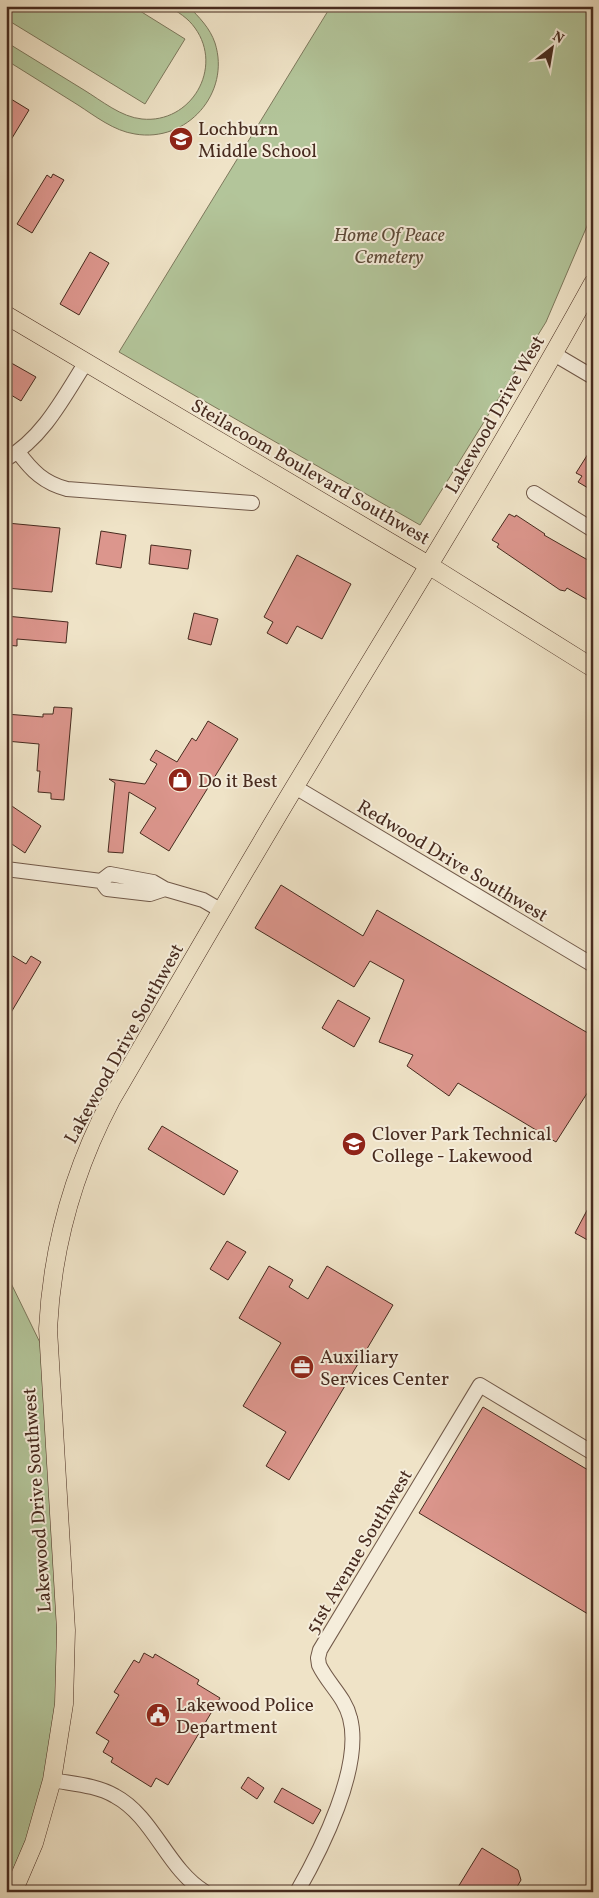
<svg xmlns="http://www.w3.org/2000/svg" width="599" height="1898" viewBox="0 0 599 1898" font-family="Vollkorn,serif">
  <rect width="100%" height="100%" fill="#efe3c7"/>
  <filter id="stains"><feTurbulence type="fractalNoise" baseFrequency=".004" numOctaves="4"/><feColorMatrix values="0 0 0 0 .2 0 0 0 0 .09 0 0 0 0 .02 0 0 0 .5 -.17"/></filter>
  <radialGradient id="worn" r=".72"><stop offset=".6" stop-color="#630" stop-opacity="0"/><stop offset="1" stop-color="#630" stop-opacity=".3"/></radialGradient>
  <!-- green -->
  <path fill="#b3c59a" stroke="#7d785c" d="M6 6H132L185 39 145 104 6 19Z
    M168 6H188C199 17 210 28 215 43 231 93 187 143 135 134 114 131 95 116 78 105 54 90 30 75 6 60V42C32 58 58 74 84 90 102 101 121 117 142 119 191 124 224 68 195 28 188 18 178 12 168 6Z
    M331 6H586L593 11V212L546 322 420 525 119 352Z
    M6 1273 48 1359 66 1630 52 1780 6 1892Z"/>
  <!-- building -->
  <path fill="#dc968d" stroke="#472b1f" d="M6 96 29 110 6 148Z
    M53 174 64 180 32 233 17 224 47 175 51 178Z
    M90 252 109 263 79 315 60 304Z
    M6 360 36 377 21 401 6 392Z
    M593 446V491L578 482 582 476 576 473Z
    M509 514 515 517 516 515 545 534 544 535 593 563V603L567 588 565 591 560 590 497 547 499 544 492 540Z
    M7 523 60 528 52 592 6 588Z
    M101 531 126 535 121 568 96 564Z
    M151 545 191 550 188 569 149 564Z
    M297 555 351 584 322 639 297 626 287 644 267 633 273 622 264 617Z
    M194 613 218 619 211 645 188 639Z
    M6 616 68 622 66 643 17 639V646L6 645Z
    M54 707 72 708 64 800 51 799V793L38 792 40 771H37L39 744 6 741V714L43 717V714H53Z
    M208 721 238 739 169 851 140 833 156 808 129 792 123 853 108 852 115 783 109 779 145 784 157 764 150 760 156 750 177 762 192 738 196 741Z
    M6 802 41 826 25 853 6 840Z
    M281 885 363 936 377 910 593 1036V1084L556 1142 458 1083 449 1096 407 1066 413 1055 379 1042 404 980 370 961 354 987 255 928Z
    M6 952 26 964 31 956 41 962 6 1021Z
    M338 1000 370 1018 354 1047 322 1028Z
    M162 1126 238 1171 224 1195 148 1149Z
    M593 1199V1243L575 1233Z
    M227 1241 246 1252 228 1280 210 1269Z
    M269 1266 293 1280 289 1287 308 1299 327 1266 393 1305 289 1480 266 1466 286 1432 243 1406 281 1343 239 1318Z
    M483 1407 593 1473V1617L419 1513Z
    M144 1653 153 1658 155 1654 199 1680 197 1684 220 1698 168 1785 156 1778 151 1787 111 1762 113 1758 103 1752 109 1741 96 1733 119 1695 114 1692 134 1660 139 1663Z
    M248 1777 264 1788 257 1799 241 1788Z
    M282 1788 321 1810 313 1824 274 1802Z
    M482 1848 518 1870 521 1880 514 1892H455Z"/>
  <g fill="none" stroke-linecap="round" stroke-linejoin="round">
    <!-- minor casing -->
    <g stroke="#715949" stroke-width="16">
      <path id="minor" d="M554 354 593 377
        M18 452C32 471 44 483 67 489L252 503
        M6 459C43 438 64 397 86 362
        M534 493 593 530
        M295 787 593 965
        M6 869 101 881 107 889 150 894 165 889
        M101 881 110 874 153 882 165 889 203 900 222 911
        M52 1780C73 1784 96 1785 115 1796 154 1817 167 1869 205 1892
        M297 1892C321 1850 363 1767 350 1718 345 1697 328 1684 319 1665L318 1658 320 1650 480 1385 593 1453"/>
    </g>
    <!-- major casing -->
    <g stroke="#472b1f" stroke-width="19">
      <path id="major" d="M6 315 430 566 593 668
        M13 1892 34 1843 52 1780 64 1704 66 1630 48 1329C52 1247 73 1172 111 1100 172 996 232 891 294 788 395 620 499 454 593 283"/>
    </g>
    <!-- minor -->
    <use href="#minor" stroke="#f5eddb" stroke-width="14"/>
    <!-- major -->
    <use href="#major" stroke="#efe3c7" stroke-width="18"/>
  </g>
  <!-- icons -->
  <defs>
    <g id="school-disc" transform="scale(1.25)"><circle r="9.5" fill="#8f2418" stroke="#f5eddb"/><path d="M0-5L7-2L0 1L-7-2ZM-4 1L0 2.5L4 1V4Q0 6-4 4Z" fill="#fff"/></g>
    <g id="shop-disc" transform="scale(1.25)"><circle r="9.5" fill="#8f2418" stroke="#f5eddb"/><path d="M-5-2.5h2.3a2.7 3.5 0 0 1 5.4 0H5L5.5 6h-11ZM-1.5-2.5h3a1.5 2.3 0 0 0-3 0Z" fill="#fff"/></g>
    <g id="university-disc" transform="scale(1.25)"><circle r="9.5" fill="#8f2418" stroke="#f5eddb"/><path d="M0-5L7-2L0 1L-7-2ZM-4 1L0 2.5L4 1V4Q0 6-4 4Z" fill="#fff"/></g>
    <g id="office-disc" transform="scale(1.25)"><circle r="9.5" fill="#8f2418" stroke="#f5eddb"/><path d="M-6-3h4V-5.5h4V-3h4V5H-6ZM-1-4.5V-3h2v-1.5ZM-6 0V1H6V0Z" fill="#fff"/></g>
    <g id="civic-disc" transform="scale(1.25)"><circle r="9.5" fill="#8f2418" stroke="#f5eddb"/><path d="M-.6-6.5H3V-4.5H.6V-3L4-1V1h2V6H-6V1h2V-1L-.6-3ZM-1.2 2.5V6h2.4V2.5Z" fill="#fff"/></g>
  </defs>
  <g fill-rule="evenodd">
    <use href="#school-disc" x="181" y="139"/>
    <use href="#shop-disc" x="180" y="780"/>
    <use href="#university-disc" x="354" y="1144"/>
    <use href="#office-disc" x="302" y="1367"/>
    <use href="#civic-disc" x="158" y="1715"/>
  </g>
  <g text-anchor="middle" stroke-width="4" stroke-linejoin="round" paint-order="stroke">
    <!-- poi labels -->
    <g font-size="19" fill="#472b1f" stroke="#f5eddb" text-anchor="start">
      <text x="198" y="135">Lochburn<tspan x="198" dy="22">Middle School</tspan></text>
      <text x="198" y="787">Do it Best</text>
      <text x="372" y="1140">Clover Park Technical<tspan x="372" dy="22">College - Lakewood</tspan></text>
      <text x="320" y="1363">Auxiliary<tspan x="320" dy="22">Services Center</tspan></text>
      <text x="176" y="1711">Lakewood Police<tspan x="176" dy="22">Department</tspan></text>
    </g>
    <!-- park labels -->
    <g font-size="19" font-style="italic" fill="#5d4a38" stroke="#f5eddb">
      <text x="389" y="241">Home Of Peace<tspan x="389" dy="22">Cemetery</tspan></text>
    </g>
    <!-- street labels -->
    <g font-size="19" fill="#472b1f" stroke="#f5eddb">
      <text transform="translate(494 414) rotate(-60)" y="7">Lakewood Drive West</text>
      <text transform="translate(311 471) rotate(30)" y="7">Steilacoom Boulevard Southwest</text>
      <text transform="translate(453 860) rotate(31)" y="7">Redwood Drive Southwest</text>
      <text transform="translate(123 1043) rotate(-61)" y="7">Lakewood Drive Southwest</text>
      <text transform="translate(36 1500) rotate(-94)" y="7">Lakewood Drive Southwest</text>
      <text transform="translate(358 1551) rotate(-59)" y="7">51st Avenue Southwest</text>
    </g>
  </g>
  <!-- margin -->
  <rect width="599" height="1898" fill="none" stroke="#efe3c7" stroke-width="25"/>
  <rect x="8" y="8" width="584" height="1883" fill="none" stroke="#472b1f" stroke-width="2.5"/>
  <rect x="12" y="12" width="574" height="1873" fill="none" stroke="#472b1f"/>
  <!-- north arrow -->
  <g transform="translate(552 48) rotate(31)" stroke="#f5eddb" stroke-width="4" paint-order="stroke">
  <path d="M0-4L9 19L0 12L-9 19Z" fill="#472b1f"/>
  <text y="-8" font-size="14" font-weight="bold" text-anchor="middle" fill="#472b1f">N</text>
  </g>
  <rect width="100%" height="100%" filter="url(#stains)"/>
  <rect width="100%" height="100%" fill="url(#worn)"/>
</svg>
